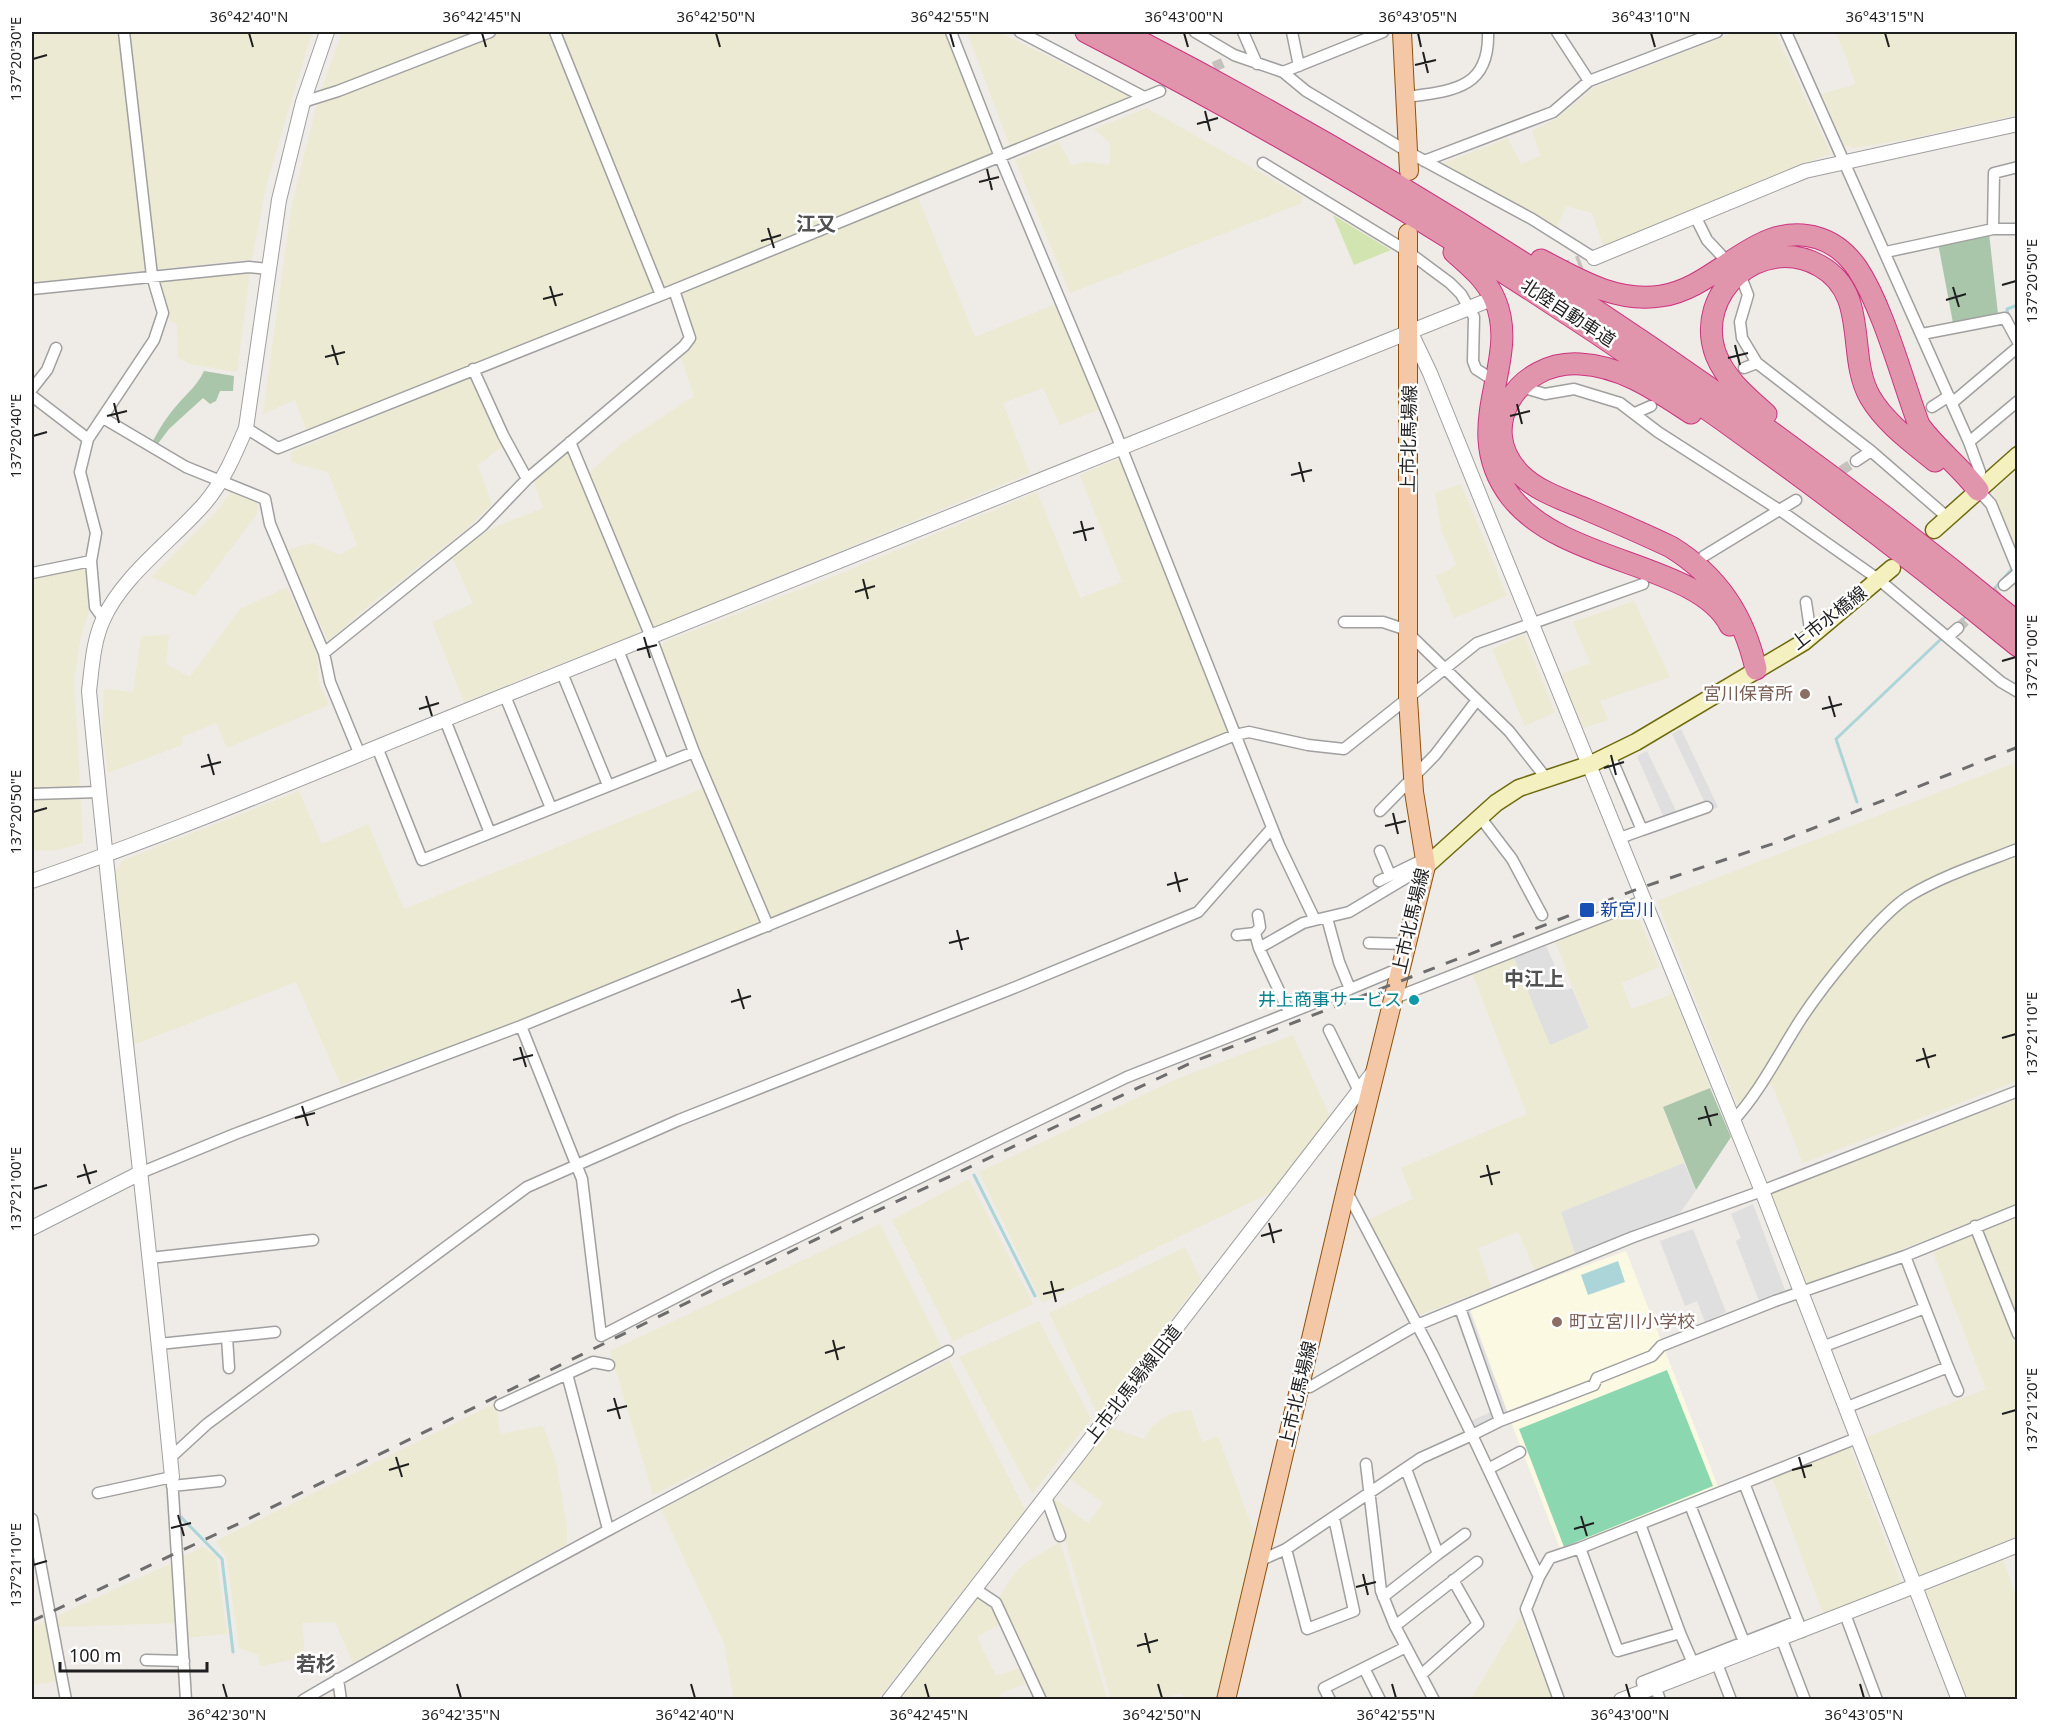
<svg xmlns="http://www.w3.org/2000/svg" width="2049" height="1731" viewBox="0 0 2049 1731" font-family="'Noto Sans','Noto Sans JP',sans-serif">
  <rect width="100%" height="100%" fill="#efebe6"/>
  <!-- education -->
  <path fill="#fcf9e2" d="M1626 1251 1719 1489 1561 1551 1511 1422 1470 1308Z"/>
  <!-- farmland -->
  <path fill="#ecead3" d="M32 32H119L147 265 143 271 32 284Z
    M129 32H312L267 182 252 259 161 269 155 267Z
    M342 32H475L321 91Z
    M501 32H549L655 291 307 432 295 400 263 414 292 204 317 104Z
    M560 32H945L993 155 664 288Z
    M967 32H998L1130 97 1010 146Z
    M1736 32H1775L1831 154 1805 163 1647 230 1603 245 1592 213 1566 206 1556 230 1439 165 1508 138 1521 164 1541 156 1532 131 1558 118 1593 88Z
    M1836 32H2017V115L1909 139 1854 148 1844 145 1822 94 1856 84Z
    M1147 108 1303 197 1300 204 1070 293 1015 160 1059 142 1071 165 1087 162 1110 165V143L1094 129Z
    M917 195 975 337 1058 303 1100 409 1060 425 1043 388 1003 403 1030 473 655 627 649 623 589 473 621 444 694 396 680 355 692 347 693 333 679 292Z
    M250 271 237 372 190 364 178 358 177 325 170 321 158 283 163 279Z
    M470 377 503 446 478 465 492 504 464 531 373 602 328 641 287 550 313 543 340 555 357 545 328 472 291 462V452Z
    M568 450 641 628 636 634 464 702 432 622 473 603 452 557 490 529 543 508 533 480Z
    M1121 458 1229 729 1228 735 769 918 659 650 664 642 839 574 1037 492 1080 598 1122 582 1080 475Z
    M2017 470V554L1993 492Z
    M1461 484 1507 596 1454 618 1436 576 1457 565 1442 532 1435 493Z
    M233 490 253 498 258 506 257 514 195 596 151 577 216 512Z
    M86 566 89 612 81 635 74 679 83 843 58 850 32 851V577Z
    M287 587 317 652 319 683 329 705 227 748 216 723 182 737V745L108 773 102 729 104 689 133 692 141 636 169 635 166 664 190 677 240 609Z
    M1634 601 1670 677 1600 701 1608 720 1583 728 1561 674 1590 663 1573 622Z
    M1524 635 1555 712 1525 726 1492 649Z
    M2017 762V1081L1803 1163 1772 1084 1738 1107 1657 901Z
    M706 787 761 922 746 929 518 1022 341 1085 296 982 133 1045 114 872 124 860 299 791 322 844 368 824 404 909Z
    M1635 909 1659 967 1622 983 1631 1009 1673 994 1710 1088 1663 1107 1684 1163 1561 1212 1576 1256 1535 1271 1518 1232 1478 1248 1491 1287 1417 1316 1367 1220 1413 1199 1401 1168 1527 1114 1472 973 1514 958 1550 1044 1589 1028 1555 941Z
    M1293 1035 1330 1117 1274 1191 1042 1303 979 1172 1179 1078Z
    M2017 1099V1204L1805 1287 1770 1194Z
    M969 1179 1033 1304 953 1341 892 1220Z
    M2017 1215V1326L1980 1230Z
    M880 1224 943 1350 653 1495 610 1351Z
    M1972 1233 2017 1350V1540L1920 1579 1864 1438 1986 1389 1932 1249Z
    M1185 1247 1201 1280 1098 1415 1049 1313Z
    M1039 1321 1091 1419 1032 1494 959 1357Z
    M949 1360 1025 1510 878 1699 734 1700 724 1643 660 1507Z
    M496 1403 500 1434 542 1426 545 1431 556 1462 567 1529V1544L353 1663 335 1622 302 1623 305 1657 261 1666 258 1655 239 1648 227 1559 216 1541Z
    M1191 1410 1202 1442 1218 1436 1256 1537 1219 1699H1184L1181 1693 1162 1699H1111L1053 1498 1088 1523 1103 1503 1069 1478 1109 1427 1144 1439 1152 1426 1172 1413Z
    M1850 1447 1902 1586 1824 1616 1772 1477Z
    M1060 1542 1107 1699H1045L998 1599 1015 1572 1028 1561Z
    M203 1547 216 1556 227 1634 186 1638 181 1557Z
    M2003 1560 2017 1599V1699H1965L1923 1592Z
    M174 1562 177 1623 59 1627 57 1616Z
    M976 1595 991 1607 1000 1624 977 1637 996 1676 1022 1667 1029 1682 1000 1694 1001 1699 895 1700Z
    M1520 1617 1552 1699H1471Z
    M48 1619 57 1682 32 1685V1627Z"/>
  <!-- grass -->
  <path fill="#d2e5b1" d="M1333 215 1391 250 1354 265Z"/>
  <!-- cemetery -->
  <path fill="#a9c6aa" d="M1989 233 1998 314 1953 323 1938 243Z
    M204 371 234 376 233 391H220L216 401 210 404 203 398 169 429 157 445 152 443C159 429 167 416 178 404 188 392 197 386 204 371Z
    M1710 1088 1731 1137 1696 1190 1663 1107Z"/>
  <!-- pitch -->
  <path fill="#8bd7af" d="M1667 1370 1713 1486 1564 1547 1519 1429Z"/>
  <!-- parking -->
  <path fill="#dfdfdf" d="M1681 729 1718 807 1709 811 1672 734Z
    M1647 751 1677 813 1664 818 1637 756Z
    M1546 946 1566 990 1572 988 1589 1028 1550 1045 1514 958Z
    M1684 1163 1696 1190 1678 1216 1576 1256 1561 1212Z
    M1753 1204 1785 1290 1759 1301 1736 1241 1741 1238 1731 1214Z
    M1693 1229 1726 1312 1705 1322 1697 1301 1685 1306 1660 1241Z
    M1469 1310 1508 1414 1472 1431 1468 1422 1491 1412 1455 1316Z"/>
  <!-- water -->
  <path fill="#abd5d9" d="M1618 1261 1625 1282 1588 1295 1581 1275Z"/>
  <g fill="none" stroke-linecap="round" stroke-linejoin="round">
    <!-- stream -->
    <path stroke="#abd5d9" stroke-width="3" d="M2008 317 2007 309 2018 305
      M1995 588 2011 570
      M1957 625 1967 615
      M1857 802 1836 739 1940 640
      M974 1175 1035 1296
      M179 1515 222 1559 233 1652"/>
    <!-- minor-tunnel -->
    <path stroke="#c5c2be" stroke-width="10" stroke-dasharray="10 5" stroke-linecap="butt" d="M1200 73 1227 61
      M1829 479 1856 461
      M1958 628 2004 585"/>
    <!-- tertiary-tunnel -->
    <path stroke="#c5c2be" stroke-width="14" stroke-dasharray="14 7" stroke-linecap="butt" d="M1558 271 1581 262"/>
    <!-- minor casing -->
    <g stroke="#a0a0a0" stroke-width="13">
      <path id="minor" d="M555 32 661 295
        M951 32 1000 157 1114 429 1279 845 1315 920 1349 912 1426 866
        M1020 32 1144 97
        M1195 32 1234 55 1283 72 1306 91 1410 153 1532 219 1594 258
        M1243 32 1257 64
        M1292 32 1299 66
        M1557 32 1589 81
        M1786 32 1969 442 1980 472 1978 490 1991 504 2018 570
        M1283 72 1383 32
        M1407 97C1452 91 1490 89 1488 32
        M303 102 338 91 490 32
        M1424 161 1553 112 1589 81 1717 32
        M1263 163 1407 251 1450 283 1461 294 1474 317 1473 361 1476 369 1487 376
        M1696 218 1707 240 1721 255
        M1993 229H2018
        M1886 252 1993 229 1994 173 2018 167
        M1743 282 1748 295 1740 322 1742 338 1757 363 1871 451 1947 517
        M32 289 249 267 268 269
        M1922 334 2005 318 2018 342
        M1744 368 1757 363
        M473 369 503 435 527 479
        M32 389 47 370 56 348
        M1528 389 1545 394 1574 389 1620 403 1658 432 1781 511 1878 579 2001 682 2018 692
        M32 396 88 439
        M1952 403 2018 347
        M1932 407 1949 396
        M1635 413 1651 406
        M103 418 186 467 265 499 270 524 324 653 330 682 360 755
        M246 428 278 448 674 290 1160 91
        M570 442 651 637 694 752 768 926
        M1969 442 2018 401
        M1856 461 1871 451
        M1704 556 1796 500
        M32 573 91 561
        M2004 585 2018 573
        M1806 602 1811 636
        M103 618 95 607 91 561 96 533 80 472 88 439 154 340 163 313 152 276 124 32
        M1344 622H1383L1404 629 1509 731 1546 778
        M1948 637 1958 628
        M618 650 663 763
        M324 653 482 526 527 479 684 346 690 338 674 290
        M562 673 608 785
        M505 696 551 808
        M445 720 490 833
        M377 747 422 860 694 752
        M1610 755 1642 830 1620 838
        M32 794 99 792
        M1380 811 1435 755 1477 700
        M1480 817 1512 859 1542 915
        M1642 830 1707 807
        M1380 851 1390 875
        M1379 881 1418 862 1426 866
        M1327 918 1339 962 1350 989 1393 971H1399
        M1255 933 1260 927 1258 915
        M1237 935 1255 933 1259 948 1303 923 1315 920
        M1369 943 1406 944
        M1259 948 1289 1012
        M1392 999 1645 900
        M521 1026 582 1179 601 1336 719 1275 1127 1077 1350 989
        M1329 1030 1359 1091
        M1733 1121C1760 1092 1779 1053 1801 1019 1822 987 1878 916 1909 896 1942 876 1982 863 2018 849
        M140 1173 235 1134 521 1026 1235 735 1249 732 1308 745 1344 749 1477 643 1643 584
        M1975 1226 2018 1334
        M150 1258 313 1240
        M1460 1308 1500 1421 1472 1435 1539 1577 1526 1609 1559 1700
        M227 1337 229 1368
        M159 1344 275 1332
        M1822 1347 1925 1308 1905 1256
        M1948 1367 1958 1391
        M567 1374 608 1529
        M1300 1387H1310L1417 1325 1633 1237 1762 1191 2018 1091
        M500 1405 593 1362 609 1365
        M1845 1408 1948 1367 1925 1308
        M1500 1421 1594 1385 1597 1378 1652 1356 1661 1346 1775 1301 1905 1256 2018 1210
        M170 1458 207 1424 527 1187 679 1120 1016 987 1198 912 1272 828
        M1366 1464 1381 1591 1395 1626 1434 1700
        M1406 1469 1438 1554 1465 1534
        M1488 1469 1520 1452
        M172 1486 220 1481
        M98 1493 172 1477 186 1700
        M1046 1497 1060 1536
        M1690 1505 1746 1647
        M32 1519 66 1700
        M1640 1524 1744 1483
        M1580 1548 1640 1524 1680 1633
        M1286 1549 1307 1629 1354 1611 1334 1518
        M1259 1561 1286 1549 1421 1458 1472 1435 1432 1353 1346 1190
        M1539 1577 1550 1558 1580 1548 1618 1651 1680 1633 1696 1670
        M975 1589 996 1603 1041 1700
        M1383 1597 1438 1554
        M1845 1614 1877 1700
        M1395 1626 1477 1562
        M1802 1632 1744 1483 1857 1438
        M1782 1640 1805 1700
        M146 1660 184 1661
        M1716 1661 1731 1700
        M1364 1668 1380 1700
        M1422 1674 1478 1624 1453 1580
        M338 1679 341 1700
        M1655 1686 1660 1700
        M1644 1690 1642 1682 1798 1621
        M303 1700C515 1577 732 1464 948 1351
        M1330 1700 1324 1688 1406 1647"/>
    </g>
    <!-- tertiary casing -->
    <g stroke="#a0a0a0" stroke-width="16">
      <path id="tertiary" d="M1594 258 1805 171 2018 124
        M1410 331 1430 373 1762 1191 1959 1700
        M32 881C193 826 350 757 508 694 835 563 1161 429 1489 300
        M32 1228 140 1173
        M172 1477C147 1215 114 954 89 691 92 667 93 642 103 620 122 576 173 540 205 503 223 482 235 454 246 428L279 200 303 102 327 32
        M889 1700 1372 1074
        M1621 1700C1753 1649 1886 1598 2018 1545"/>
    </g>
    <!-- secondary casing -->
    <g stroke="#6e6b0e" stroke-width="19">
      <path id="secondary" d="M1934 530 2018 455
        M1426 866 1496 803 1519 788 1591 764 1636 742 1804 642 1892 568"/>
    </g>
    <!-- primary casing -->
    <g stroke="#8d510d" stroke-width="20">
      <path id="primary" d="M1402 32 1409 171
        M1226 1700 1346 1190 1426 866 1414 792 1408 699V233"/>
    </g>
    <!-- motorway casing -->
    <g stroke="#cc347e" stroke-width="23">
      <path id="motorway" d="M1086 32C1418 203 1729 409 2018 646
        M1122 32C1440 196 1741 395 2018 623
        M1454 252C1470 266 1487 280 1495 300 1522 363 1457 427 1511 497 1563 564 1699 563 1730 625
        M1541 260C1579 280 1617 303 1661 296 1718 288 1757 219 1818 238 1835 243 1847 254 1857 268 1883 307 1902 379 1919 425 1936 449 1960 466 1978 490
        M1691 413C1657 391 1622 366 1580 364 1519 360 1474 427 1520 474 1538 492 1565 500 1588 510 1616 522 1644 534 1671 547 1718 576 1744 616 1756 669
        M1766 414C1747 397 1726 380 1716 355 1693 293 1761 233 1820 266 1870 294 1846 355 1870 397 1885 423 1913 443 1935 461"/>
    </g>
    <!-- minor -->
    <use href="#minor" stroke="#fff" stroke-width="10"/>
    <!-- tertiary -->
    <use href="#tertiary" stroke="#fff" stroke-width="14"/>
    <!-- secondary -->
    <use href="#secondary" stroke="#f4f0bf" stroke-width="16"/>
    <!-- primary -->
    <use href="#primary" stroke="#f4c8a6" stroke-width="18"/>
    <!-- motorway -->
    <use href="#motorway" stroke="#e095ad" stroke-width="21"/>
    <!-- rail -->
    <path stroke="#6d6d6d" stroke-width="3" stroke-dasharray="12 12" stroke-linecap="butt" d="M32 1621 242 1522 802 1246 1195 1061 1640 888 1781 841 2018 747"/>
  </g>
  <!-- ticks -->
  <path fill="none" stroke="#1f1f1f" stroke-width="2" d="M249 33 253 47M482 33 486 47M716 33 720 47M950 33 954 47M1184 33 1188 47M1418 33 1421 47M1651 33 1655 47M1885 33 1889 47M1423 52 1428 73M33 59 47 55M1415 65 1436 60M1205 111 1210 131M1197 124 1218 118M987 169 992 190M979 182 999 177M768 228 774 248M761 241 781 235M2002 285 2016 281M550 286 556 306M1953 287 1959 307M543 299 563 294M1946 300 1966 294M332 345 338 365M1735 345 1740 365M325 357 345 352M1728 358 1748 353M114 403 119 423M1517 404 1522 424M107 416 127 411M1510 416 1530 411M33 436 47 432M1299 462 1304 482M1291 475 1312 470M1081 521 1086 541M1073 533 1094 528M863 579 868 599M855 592 875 586M644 637 650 658M637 650 657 645M2002 661 2016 657M426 696 432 716M1829 696 1835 717M419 709 439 703M1822 709 1842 704M208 754 214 775M1611 755 1616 775M201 767 221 762M1604 768 1624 762M33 812 47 808M1393 813 1398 834M1385 826 1406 821M1175 872 1180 892M1167 885 1188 879M957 930 962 950M949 943 969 938M738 989 744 1009M731 1002 751 996M2002 1038 2016 1034M520 1047 526 1067M1923 1048 1929 1068M513 1060 533 1055M1916 1061 1936 1055M302 1106 308 1126M1705 1106 1711 1126M295 1118 315 1113M1698 1119 1718 1114M84 1164 90 1184M1487 1165 1492 1185M77 1177 97 1171M1480 1177 1500 1172M33 1189 47 1185M1269 1223 1274 1243M1261 1236 1282 1230M1051 1281 1056 1302M1043 1294 1064 1289M833 1340 838 1360M825 1353 845 1347M614 1398 620 1419M607 1411 627 1406M2002 1414 2016 1410M396 1457 402 1477M1799 1457 1805 1478M389 1470 409 1464M1792 1470 1812 1465M178 1515 184 1536M1581 1516 1587 1536M171 1528 191 1523M1574 1529 1594 1523M33 1565 47 1561M1363 1574 1368 1595M1356 1587 1376 1582M1145 1633 1150 1653M1137 1646 1158 1640M223 1684 227 1698M457 1684 461 1698M691 1684 695 1698M925 1684 929 1698M1158 1684 1162 1698M1392 1684 1396 1698M1626 1684 1630 1698M1860 1684 1864 1698"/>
  <!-- markers -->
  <g fill="#8d6e63" stroke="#fff" stroke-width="2">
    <circle cx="1805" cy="694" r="6"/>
    <circle cx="1557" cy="1322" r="6"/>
  </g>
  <rect fill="#1a4fb4" stroke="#fff" stroke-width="2" x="1579" y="902" width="16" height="16" rx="3"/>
  <circle fill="#0f9aa8" stroke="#fff" stroke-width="2" cx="1414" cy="1000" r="6"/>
  <g text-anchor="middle" stroke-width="5" stroke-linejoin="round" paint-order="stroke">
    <!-- street labels -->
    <g font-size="18" fill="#1f1f1f" stroke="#fff">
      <text transform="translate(1568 313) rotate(33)" y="6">北陸自動車道</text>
      <text transform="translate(1409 439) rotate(-89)" y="6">上市北馬場線</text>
      <text transform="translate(1829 618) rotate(-38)" y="6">上市水橋線</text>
      <text transform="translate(1411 921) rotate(-77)" y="6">上市北馬場線</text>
      <text transform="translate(1133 1384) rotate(-52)" y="6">上市北馬場線旧道</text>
      <text transform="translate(1298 1394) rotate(-77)" y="6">上市北馬場線</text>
    </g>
    <!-- education labels -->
    <g font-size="18" fill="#785e54" stroke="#fff" text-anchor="end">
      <text x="1793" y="700">宮川保育所</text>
      <text x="1569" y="1328" text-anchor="start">町立宮川小学校</text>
    </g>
    <!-- transit labels -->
    <g font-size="18" fill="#164399" stroke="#fff" text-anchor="start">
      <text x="1600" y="916">新宮川</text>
    </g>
    <!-- culture labels -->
    <g font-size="18" fill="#0d838f" stroke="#fff" text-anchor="end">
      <text x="1402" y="1006">井上商事サービス</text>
    </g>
    <!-- neighbourhood labels -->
    <g font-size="20" font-weight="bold" fill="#525252" stroke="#fff">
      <text x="816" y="231">江又</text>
      <text x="1534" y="986">中江上</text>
      <text x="316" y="1671">若杉</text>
    </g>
  </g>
  <!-- border -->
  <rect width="2049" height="1731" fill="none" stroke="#ffffff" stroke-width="66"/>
  <!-- scale -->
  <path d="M60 1662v9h147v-9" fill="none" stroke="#1f1f1f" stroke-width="3"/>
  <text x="69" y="1662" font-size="18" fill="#1f1f1f" stroke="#ffffff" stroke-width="4.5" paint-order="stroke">100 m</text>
  <rect x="33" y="33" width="1983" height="1665" fill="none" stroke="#1f1f1f" stroke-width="2"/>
  <g font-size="15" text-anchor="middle" fill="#1f1f1f">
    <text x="249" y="22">36°42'40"N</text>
    <text x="482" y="22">36°42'45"N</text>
    <text x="716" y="22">36°42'50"N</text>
    <text x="950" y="22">36°42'55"N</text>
    <text x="1184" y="22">36°43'00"N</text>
    <text x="1418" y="22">36°43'05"N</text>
    <text x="1651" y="22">36°43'10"N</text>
    <text x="1885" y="22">36°43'15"N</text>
    <text transform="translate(16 59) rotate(-90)" y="5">137°20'30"E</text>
    <text transform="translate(2032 281) rotate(-90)" y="5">137°20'50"E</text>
    <text transform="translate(16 436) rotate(-90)" y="5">137°20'40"E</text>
    <text transform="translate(2032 657) rotate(-90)" y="5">137°21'00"E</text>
    <text transform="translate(16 812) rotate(-90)" y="5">137°20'50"E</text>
    <text transform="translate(2032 1034) rotate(-90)" y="5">137°21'10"E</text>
    <text transform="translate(16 1189) rotate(-90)" y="5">137°21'00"E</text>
    <text transform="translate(2032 1410) rotate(-90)" y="5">137°21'20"E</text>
    <text transform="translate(16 1565) rotate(-90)" y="5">137°21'10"E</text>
    <text x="227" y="1720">36°42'30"N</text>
    <text x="461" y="1720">36°42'35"N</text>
    <text x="695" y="1720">36°42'40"N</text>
    <text x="929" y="1720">36°42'45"N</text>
    <text x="1162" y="1720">36°42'50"N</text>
    <text x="1396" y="1720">36°42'55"N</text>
    <text x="1630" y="1720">36°43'00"N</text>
    <text x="1864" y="1720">36°43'05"N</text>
  </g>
</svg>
